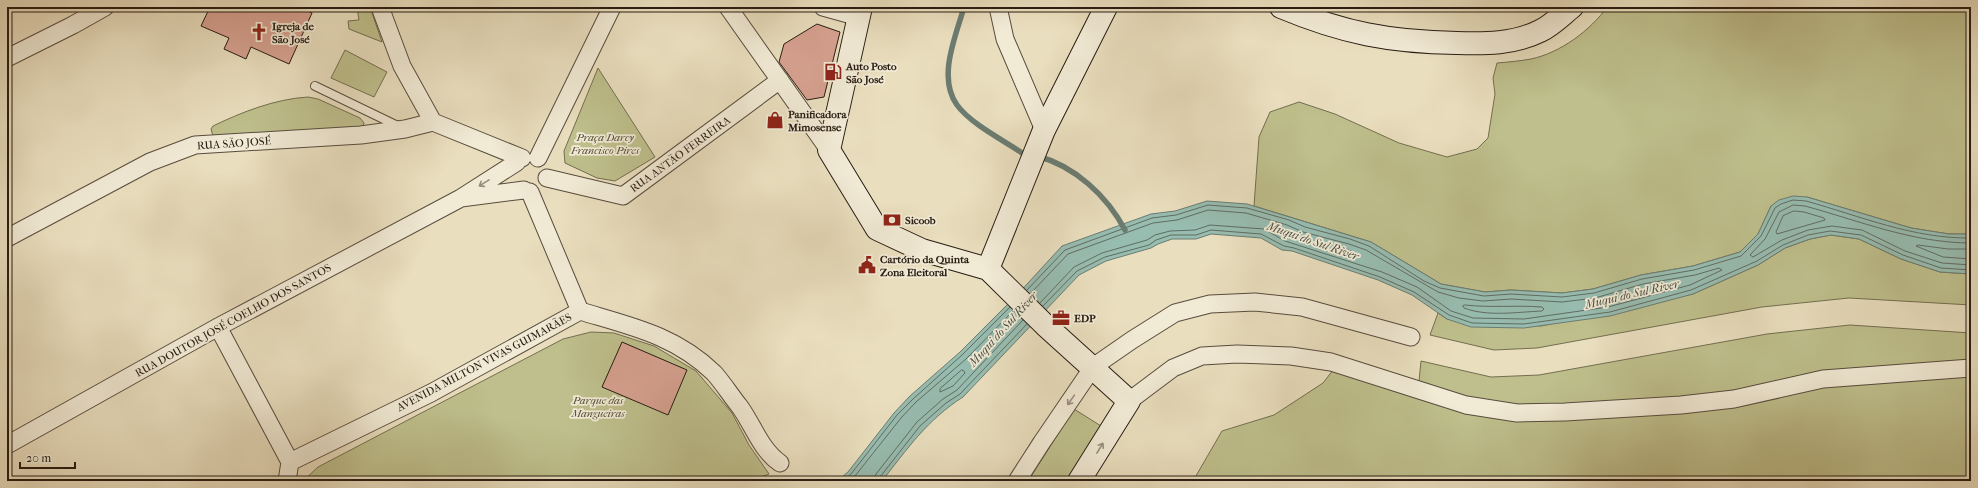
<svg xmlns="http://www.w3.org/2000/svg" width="1978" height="488" viewBox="0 0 1978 488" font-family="'IM FELL French Canon',serif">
  <rect width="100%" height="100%" fill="#e9debe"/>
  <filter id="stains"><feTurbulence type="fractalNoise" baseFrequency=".005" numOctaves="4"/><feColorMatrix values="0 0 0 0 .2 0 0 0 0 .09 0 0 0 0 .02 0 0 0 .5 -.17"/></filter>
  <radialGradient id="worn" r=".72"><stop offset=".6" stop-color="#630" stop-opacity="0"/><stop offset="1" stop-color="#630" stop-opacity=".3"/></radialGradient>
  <!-- green -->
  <path fill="#bebf8c" stroke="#736e50" d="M357 7H370L382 42 349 29 348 21 359 20Z
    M1607 7H1971V234H1949L1911 228 1807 197 1771 206 1758 234 1740 252 1693 266 1641 275 1593 289 1562 293 1511 290 1485 292 1441 284 1371 242 1254 206 1259 137 1270 112 1299 102 1335 114 1399 143 1447 157 1477 149 1488 138 1495 94 1493 78 1497 63C1509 62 1520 61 1531 59 1560 53 1591 30 1607 7Z
    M345 50 387 72 374 97 331 78Z
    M598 68 655 157 615 181 597 178 565 163 564 151Z
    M308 97 318 99 360 118 364 123 363 127 213 136 211 129 213 126C242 112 275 99 308 97Z
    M1831 235 1859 239 1901 259 1940 272 1971 274V305L1849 298 1762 307 1537 348 1494 350 1430 335 1438 313 1447 319 1541 326 1693 294 1758 265 1785 248 1810 239Z
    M1850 325 1971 333V481H1193L1222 431 1274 415 1323 383 1340 361 1418 391 1421 361 1491 377 1539 375 1767 334Z
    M591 332 614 333 654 346 696 371 732 413 749 445 769 474 751 481H303L318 467 563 339Z
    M1074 409 1101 426 1066 481H1028Z"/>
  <!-- water -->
  <path fill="#97bcb0" stroke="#6b7c71" d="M1793 196 1807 197 1911 228 1949 234H1971V274L1940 272 1901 259 1859 239 1831 235 1810 239 1785 248 1758 265 1693 294 1610 316 1524 328 1471 327 1447 319 1412 295 1378 280 1292 251 1282 250 1261 238 1211 234 1196 239H1172L1158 244 1151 248 1106 261 1079 275 963 397C927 420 908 448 882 481H837L848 472 894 413 910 396 960 352 1017 295 1062 246 1151 214 1175 211 1207 201 1247 204 1371 242 1441 284 1485 292 1511 290 1562 293 1593 289 1641 275 1693 266 1740 252 1758 234 1771 206 1779 200Z"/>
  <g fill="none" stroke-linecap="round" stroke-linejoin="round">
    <!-- shore -->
    <path stroke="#606c62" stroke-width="1" d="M1794 211 1804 212 1824 218 1825 220 1777 234 1776 232 1783 216Z
      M1971 243C1913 243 1860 221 1805 206L1793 205 1779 212 1765 239 1750 255 1753 257 1782 240 1808 230 1832 226 1862 230 1905 251 1942 263 1971 265
      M1343 248 1356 253 1357 256 1355 257 1342 252 1341 250Z
      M1971 249H1948L1918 245 1916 246 1943 257 1971 259
      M1027 290 1065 250 1152 218 1176 215 1208 205 1247 208 1289 220 1305 227 1350 239 1369 246 1424 281 1440 288 1484 296 1511 294 1562 297 1594 293 1642 279 1694 270 1741 256 1761 236 1775 208 1781 204 1793 200 1806 201C1860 216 1914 239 1971 238
      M1030 294 1068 254 1153 223 1177 220 1208 210 1246 213 1287 225 1303 232 1349 244 1366 250 1438 292 1459 298 1483 301 1511 299 1562 302 1595 298 1643 284 1695 275 1719 268 1722 270 1690 285 1608 307 1524 319 1473 318 1451 311 1417 287 1382 272 1285 241 1264 229 1210 225 1195 230 1170 231 1155 235 1147 240 1102 253 1074 267 1040 303
      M1465 305C1491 308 1516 305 1542 307L1544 309 1542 311C1517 312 1488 317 1464 308L1463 306Z
      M1043 306 1077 271 1105 257 1149 245 1156 240 1171 235H1196L1211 230 1261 234 1284 246 1294 248 1380 277 1414 292 1449 315 1472 323 1524 324 1610 312 1691 290 1757 261 1783 245 1808 235 1830 231 1861 235 1903 255 1941 268 1971 270
      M962 370 964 371 965 373 953 386 940 392V389Z
      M843 481 851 474 897 415 913 399 962 355 1010 307
      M851 481 901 418 916 402 966 359 1013 311
      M874 481 876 474 917 422 943 399 957 390 1023 320
      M880 481V477L920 426 946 403 960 394 1027 324"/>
    <!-- stream -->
    <path stroke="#6b7c71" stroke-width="5.5" d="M964 7C956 36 937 77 957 105 971 124 1003 140 1022 153L1029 154
      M1037 156C1075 166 1107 196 1125 230"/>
  </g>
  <!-- building -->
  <path fill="#d6a190" stroke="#281c13" d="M210 7H299L312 13 289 64 251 47 246 59 224 49 229 38 201 26Z
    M817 24 840 32 824 97 807 100 779 62 784 44Z
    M622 342 687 370 668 415 602 387Z"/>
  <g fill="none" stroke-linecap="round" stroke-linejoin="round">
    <!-- lane casing -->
    <g stroke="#584c3e" stroke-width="10">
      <path id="lane" d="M315 86 400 127"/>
    </g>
    <!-- street casing -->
    <g stroke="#584c3e" stroke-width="19">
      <path id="street" d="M380 7 402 66 433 122 522 158
        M728 7 829 150
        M823 7 859 17
        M998 7 1005 39 1044 130
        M7 58 73 25 105 7
        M538 158 612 7
        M517 162 461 198 524 190
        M547 178 623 196 780 80
        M7 238 150 162 195 145 361 135 405 129 433 122
        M580 311C630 326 675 335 714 373 723 383 731 396 740 407 753 425 761 450 780 463
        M218 327 290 462
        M1129 401 1173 368 1202 356 1237 354 1291 356 1331 362 1466 405 1517 413 1565 412 1681 405 1734 399 1823 379 1971 368
        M7 445 218 327 461 198
        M290 462 431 393 580 311 530 192
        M287 481 290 462
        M1017 481 1042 442 1093 367 1132 340 1175 313 1210 304 1255 302 1302 307 1411 337"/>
    </g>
    <!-- secondary casing -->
    <g stroke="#281c13" stroke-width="24">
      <path id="secondary" d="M861 7 829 150 877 229 922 250 988 269 1045 325 1129 401 1079 481
        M1281 7C1343 33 1390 42 1457 43 1485 44 1514 44 1540 31 1551 26 1562 15 1572 7
        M988 269 1044 130 1106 7"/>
    </g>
    <!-- lane -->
    <use href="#lane" stroke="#f1ead5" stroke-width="8"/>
    <!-- street -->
    <use href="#street" stroke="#f1ead5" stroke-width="17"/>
    <!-- secondary -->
    <use href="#secondary" stroke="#f1ead5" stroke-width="22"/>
  </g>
  <!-- one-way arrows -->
  <defs><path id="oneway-shaft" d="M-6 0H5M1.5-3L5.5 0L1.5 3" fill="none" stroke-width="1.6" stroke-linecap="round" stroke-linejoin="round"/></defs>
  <g stroke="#978d7e">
    <use href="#oneway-shaft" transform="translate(484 183) rotate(148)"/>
    <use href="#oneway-shaft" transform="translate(1071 400) rotate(125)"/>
    <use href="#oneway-shaft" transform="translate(1100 448) rotate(-58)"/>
  </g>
  <!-- icons -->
  <defs>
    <g id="church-bare" transform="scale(1.38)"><path d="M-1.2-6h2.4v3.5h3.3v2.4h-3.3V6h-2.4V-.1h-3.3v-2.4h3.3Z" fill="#8f2418" stroke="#f1ead5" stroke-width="2.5" paint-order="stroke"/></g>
    <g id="fuel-bare" transform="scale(1.38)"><path d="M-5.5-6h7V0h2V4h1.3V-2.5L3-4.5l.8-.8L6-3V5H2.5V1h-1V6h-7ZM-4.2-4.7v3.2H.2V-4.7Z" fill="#8f2418" stroke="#f1ead5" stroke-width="2.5" paint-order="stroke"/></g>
    <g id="shop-bare" transform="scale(1.38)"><path d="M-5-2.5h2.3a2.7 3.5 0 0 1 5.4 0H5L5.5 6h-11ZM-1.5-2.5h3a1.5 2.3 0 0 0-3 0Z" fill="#8f2418" stroke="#f1ead5" stroke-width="2.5" paint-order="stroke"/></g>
    <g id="bank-bare" transform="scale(1.38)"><path d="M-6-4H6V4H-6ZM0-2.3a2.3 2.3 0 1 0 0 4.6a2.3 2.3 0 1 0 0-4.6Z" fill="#8f2418" stroke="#f1ead5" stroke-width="2.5" paint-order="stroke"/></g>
    <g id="civic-bare" transform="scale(1.38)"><path d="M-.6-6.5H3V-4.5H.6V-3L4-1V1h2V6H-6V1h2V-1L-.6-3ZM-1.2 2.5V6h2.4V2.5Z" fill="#8f2418" stroke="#f1ead5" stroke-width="2.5" paint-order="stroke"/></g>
    <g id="office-bare" transform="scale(1.38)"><path d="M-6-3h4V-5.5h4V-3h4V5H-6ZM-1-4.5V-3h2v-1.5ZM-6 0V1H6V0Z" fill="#8f2418" stroke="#f1ead5" stroke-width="2.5" paint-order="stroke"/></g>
  </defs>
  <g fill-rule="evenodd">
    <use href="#church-bare" x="259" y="32"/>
    <use href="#fuel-bare" x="833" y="72"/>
    <use href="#shop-bare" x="775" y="120"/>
    <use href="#bank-bare" x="892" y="220"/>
    <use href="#civic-bare" x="867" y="265"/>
    <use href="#office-bare" x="1061" y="318"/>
  </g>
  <g text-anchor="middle" stroke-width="3.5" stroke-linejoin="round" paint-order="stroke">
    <!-- poi labels -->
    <g font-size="11" font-weight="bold" fill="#281c13" stroke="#f1ead5" text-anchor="start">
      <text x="272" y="30">Igreja de<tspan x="272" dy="13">São José</tspan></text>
      <text x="846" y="70">Auto Posto<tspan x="846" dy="13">São José</tspan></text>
      <text x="788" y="118">Panificadora<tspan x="788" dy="13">Mimosense</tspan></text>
      <text x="905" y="224">Sicoob</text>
      <text x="880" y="263">Cartório da Quinta<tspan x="880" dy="13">Zona Eleitoral</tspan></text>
      <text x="1074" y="322">EDP</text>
    </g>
    <!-- park labels -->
    <g font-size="11" font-style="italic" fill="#554d37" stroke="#f1ead5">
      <text x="605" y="141">Praça Darcy<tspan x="605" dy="13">Francisco Pires</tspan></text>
      <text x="598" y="404">Parque das<tspan x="598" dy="13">Mangueiras</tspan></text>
    </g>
    <!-- street labels -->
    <g font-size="11" fill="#281c13" stroke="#f1ead5">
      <text transform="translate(234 143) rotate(-4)" y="4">RUA SÃO JOSÉ</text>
      <text transform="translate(680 154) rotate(-36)" y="4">RUA ANTÃO FERREIRA</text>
      <text transform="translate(233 320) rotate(-29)" y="4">RUA DOUTOR JOSÉ COELHO DOS SANTOS</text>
      <text transform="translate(484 362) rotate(-28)" y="4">AVENIDA MILTON VIVAS GUIMARÃES</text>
    </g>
    <!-- water labels -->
    <g font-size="12" font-style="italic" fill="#494c42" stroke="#f1ead5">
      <text transform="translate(1313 241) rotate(19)" y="4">Muqui do Sul River</text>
      <text transform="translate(1632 294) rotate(-13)" y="4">Muqui do Sul River</text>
      <text transform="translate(1003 329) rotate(-48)" y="4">Muqui do Sul River</text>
    </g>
  </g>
  <!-- margin -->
  <rect width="1978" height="488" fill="none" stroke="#e9debe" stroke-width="24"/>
  <rect x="8" y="8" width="1962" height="472" fill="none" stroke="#281c13" stroke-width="2"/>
  <rect x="12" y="12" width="1954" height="464" fill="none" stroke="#281c13"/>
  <!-- scale -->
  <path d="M20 462v6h55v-6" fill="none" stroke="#281c13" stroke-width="2"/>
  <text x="26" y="462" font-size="12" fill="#281c13" stroke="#f1ead5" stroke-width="3" paint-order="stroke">20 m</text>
  <rect width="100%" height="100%" filter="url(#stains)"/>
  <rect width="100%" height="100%" fill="url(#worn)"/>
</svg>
